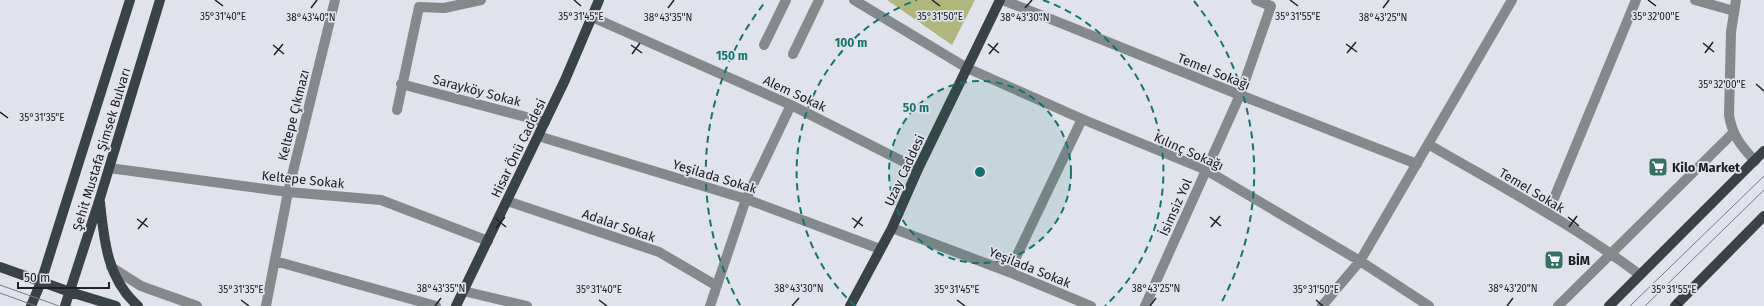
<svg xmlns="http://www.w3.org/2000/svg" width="1764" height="306" viewBox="0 0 1764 306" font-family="'Fira Sans',sans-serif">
  <rect width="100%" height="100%" fill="#e0e2ec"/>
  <!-- park -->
  <path fill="#b1b77a" d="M887 0H975L952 45Z"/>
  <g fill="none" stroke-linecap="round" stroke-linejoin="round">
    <!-- minor -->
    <path stroke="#84898b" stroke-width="10" d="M854 0 967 68 1082 119 1206 170 1360 261 1429 306
      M1003 0 1240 95 1417 164
      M1695 0 1734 11
      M1736 0 1731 32 1729 115C1732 135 1741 146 1755 161
      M592 17 791 105 918 169
      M764 45 786 0
      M793 54 819 0
      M401 84 545 122
      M397 110 419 7 444 8 481 0
      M538 136 746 199 880 249
      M1428 144C1500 186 1574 225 1640 275
      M109 168 288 192 381 200 488 241
      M507 201 659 252 717 286
      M1548 213 1636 0
      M892 228 1009 272 1091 306
      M275 261 436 306
      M111 267 141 286 197 306
      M1009 272 1082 119
      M463 291 527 306
      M266 306 288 192 335 0
      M710 306 746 199 791 105
      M1145 306 1240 95 1271 6 1256 0
      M1322 306 1360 261 1512 0
      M1558 306 1733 133"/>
    <!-- major -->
    <path stroke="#394244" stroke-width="10" d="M100 202C104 240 107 279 138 306
      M0 267 70 292 116 306
      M31 306 41 282 130 0
      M65 306 100 198 160 0
      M456 306 565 80 599 0
      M850 306 892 228 918 169 1000 0
      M1609 306 1764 151
      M1675 306 1764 216"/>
    <!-- tram -->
    <path stroke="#797a80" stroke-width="1" d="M0 285 59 306
      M0 293 36 306
      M1630 306 1764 176
      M1645 306 1764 190"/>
  </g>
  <!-- ticks -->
  <path fill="none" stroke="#202124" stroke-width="1.5" d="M215 0 223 6M574 0 581 6M932 0 940 6M1290 0 1298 6M1648 0 1656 6M311 8 317 0M668 8 674 0M1025 8 1032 0M1383 8 1389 0M1703 43 1714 52M988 44 999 53M1346 44 1357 52M273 45 284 54M631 45 642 53M1347 53 1356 42M1705 53 1713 42M632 54 640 43M989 54 998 43M274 55 283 44M1756 84 1764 91M0 112 8 118M1210 217 1221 226M1568 217 1579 226M495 218 506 227M852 218 863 226M137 219 148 227M1211 227 1220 216M1569 227 1577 216M496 228 505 217M854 228 862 217M138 229 147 218M241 300 249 306M599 300 607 306M957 300 965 306M1316 300 1323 306M1674 300 1682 306M435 306 441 298M792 306 799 298M1150 306 1156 298M1507 306 1513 298"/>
  <!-- distance rings -->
  <circle cx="980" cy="172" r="91" fill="#0f766e" fill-opacity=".12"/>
  <g fill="none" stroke="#0f766e" stroke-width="2" stroke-dasharray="7 5">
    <circle cx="980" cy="172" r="91"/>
    <path d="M855 306A183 183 0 0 1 917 0M1043 0A183 183 0 0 1 1105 306"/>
    <path d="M740 305A274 274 0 0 1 766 1M1194 1A274 274 0 0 1 1220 305"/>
  </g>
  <!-- icons -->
  <defs>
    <g id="supermarket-square" transform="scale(1)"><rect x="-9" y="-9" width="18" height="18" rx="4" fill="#327260" stroke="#e0e2ec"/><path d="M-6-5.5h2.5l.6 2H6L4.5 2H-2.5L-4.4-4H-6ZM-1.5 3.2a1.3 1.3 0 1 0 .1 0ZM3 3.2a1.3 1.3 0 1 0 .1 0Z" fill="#fff"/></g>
  </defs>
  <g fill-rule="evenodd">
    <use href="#supermarket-square" x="1658" y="167"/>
    <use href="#supermarket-square" x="1554" y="260"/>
  </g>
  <g text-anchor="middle" stroke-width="3.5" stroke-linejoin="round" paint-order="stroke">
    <!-- street labels -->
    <g font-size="13" fill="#202124" stroke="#e0e2ec">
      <text transform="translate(1214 71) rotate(22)" y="5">Temel Sokağı</text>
      <text transform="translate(477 90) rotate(15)" y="5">Sarayköy Sokak</text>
      <text transform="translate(795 93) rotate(25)" y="5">Alem Sokak</text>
      <text transform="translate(293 115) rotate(-76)" y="5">Keltepe Çıkmazı</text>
      <text transform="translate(518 148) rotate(-64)" y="5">Hisar Önü Caddesi</text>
      <text transform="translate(101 149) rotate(-73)" y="5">Şehit Mustafa Şimsek Bulvarı</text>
      <text transform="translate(1189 151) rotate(24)" y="5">Kılınç Sokağı</text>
      <text transform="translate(904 170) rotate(-65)" y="5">Uzay Caddesi</text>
      <text transform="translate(715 176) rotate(17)" y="5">Yeşilada Sokak</text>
      <text transform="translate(303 179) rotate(6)" y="5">Keltepe Sokak</text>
      <text transform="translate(1532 190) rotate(31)" y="5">Temel Sokak</text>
      <text transform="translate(1175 207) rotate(-66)" y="5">İsimsiz Yol</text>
      <text transform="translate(619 225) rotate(19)" y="5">Adalar Sokak</text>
      <text transform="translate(1030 267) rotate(22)" y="5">Yeşilada Sokak</text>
    </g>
    <!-- poi labels -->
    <g font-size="13" font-weight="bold" fill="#202124" stroke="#e0e2ec" text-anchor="start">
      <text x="1672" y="172">Kilo Market</text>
      <text x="1568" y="265">BİM</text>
    </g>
  </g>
  <g font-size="10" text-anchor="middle" fill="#202124" stroke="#e0e2ec" stroke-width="3.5" stroke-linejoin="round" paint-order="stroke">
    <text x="223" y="20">35°31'40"E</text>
    <text x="581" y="20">35°31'45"E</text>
    <text x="940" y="20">35°31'50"E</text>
    <text x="1298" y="20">35°31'55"E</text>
    <text x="1656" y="20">35°32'00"E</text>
    <text x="1025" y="21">38°43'30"N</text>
    <text x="1383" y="21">38°43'25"N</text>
    <text x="311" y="21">38°43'40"N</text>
    <text x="668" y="21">38°43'35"N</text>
    <text x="1722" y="88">35°32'00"E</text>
    <text x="42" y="121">35°31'35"E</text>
    <text x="441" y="292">38°43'35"N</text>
    <text x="799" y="292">38°43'30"N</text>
    <text x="1156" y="292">38°43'25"N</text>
    <text x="1513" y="292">38°43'20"N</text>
    <text x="241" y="293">35°31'35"E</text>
    <text x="599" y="293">35°31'40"E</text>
    <text x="957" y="293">35°31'45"E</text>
    <text x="1316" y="293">35°31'50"E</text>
    <text x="1674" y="293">35°31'55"E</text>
  </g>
  <circle cx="980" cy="172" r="6" fill="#0f766e" stroke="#e0e2ec" stroke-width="2"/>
  <g font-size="12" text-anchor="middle" font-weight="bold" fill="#0f766e" stroke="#e0e2ec" stroke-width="3.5" stroke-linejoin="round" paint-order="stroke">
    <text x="851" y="47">100 m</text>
    <text x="732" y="60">150 m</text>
    <text x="916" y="112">50 m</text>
  </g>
  <!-- scale -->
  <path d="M18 282v6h91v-6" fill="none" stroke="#202124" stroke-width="2"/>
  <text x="24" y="282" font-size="12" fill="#202124" stroke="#e0e2ec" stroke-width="3" paint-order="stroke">50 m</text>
</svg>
